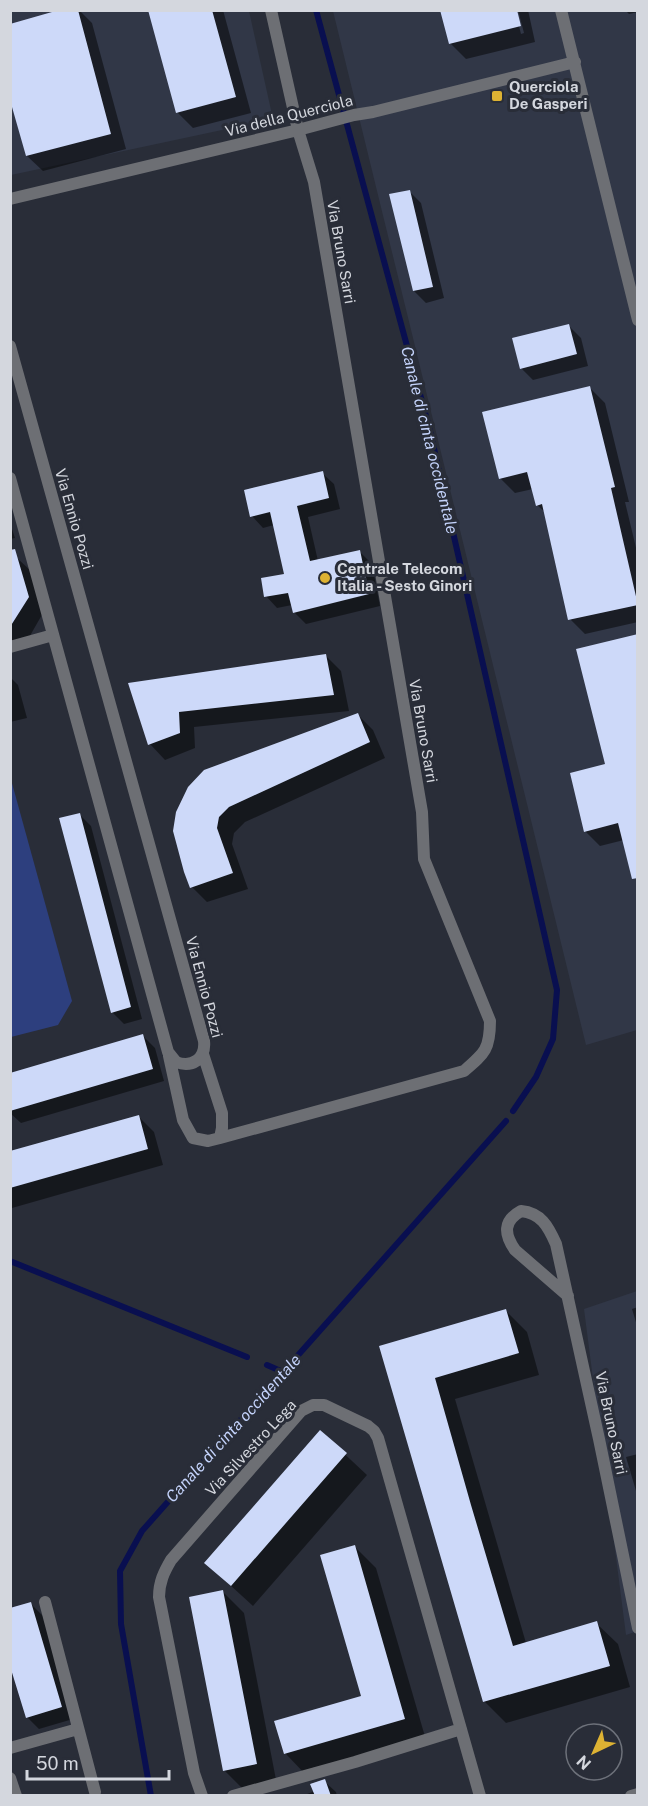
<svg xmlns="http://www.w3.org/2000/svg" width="648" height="1806" viewBox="0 0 648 1806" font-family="'Public Sans',sans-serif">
  <rect width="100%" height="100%" fill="#292d38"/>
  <!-- built -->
  <path fill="#313747" d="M10 11H249L273 119 11 175Z
    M333 11H637V1030L586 1045Z
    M637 1291 638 1631 626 1635 584 1309Z"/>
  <!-- green -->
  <path fill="#2d3f7e" d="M10 776 72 1001 58 1025 11 1037Z"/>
  <!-- shadow -->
  <path fill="#0007" d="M65 10H79L92 23 126 149 43 171 27 156 10 94Z
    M150 10H223L251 113 193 128 178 113Z
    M515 10 521 34 524 33 518 10H528L535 42 466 59 450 43Z
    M625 10H638V12L629 14Z
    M409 191 421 203 444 298 426 303 414 291Z
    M569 326 581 338 588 366 533 380 521 368Z
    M590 388 605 403 629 502H625L638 556V622L585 634 570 619 546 513 537 505 533 489 515 493 500 478Z
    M322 473 334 484 340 509 308 517 318 561 360 552 372 564 380 606 306 624 294 612 292 605 277 608 266 596 286 576 274 525 263 528 252 516Z
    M10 523 15 538 10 539Z
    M16 557 32 572 43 613 27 641 10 646V558Z
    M325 655 341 671 349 711 194 727 195 748 165 760 150 744 130 684Z
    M10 677 18 685 27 718 10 722Z
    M357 714 373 730 385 758 245 822 234 833 232 844 248 889 207 902 192 887 174 831Z
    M607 766 624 840 600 846 585 831Z
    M79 814 91 826 142 1019 124 1024 112 1012Z
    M143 1036 155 1048 164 1081 21 1123 10 1113V1074Z
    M138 1116 154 1132 163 1165 12 1208 10 1206V1153Z
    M638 1307V1329L632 1309Z
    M506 1311 527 1332 539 1375 455 1399 526 1643 596 1623 618 1644 630 1687 506 1723 484 1701 381 1347Z
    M321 1432 367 1475 253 1606 206 1563Z
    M638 1454V1493L636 1491 626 1457Z
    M354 1546 376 1568 426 1740 306 1775 285 1753 363 1697Z
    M223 1592 244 1613 277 1785 246 1792 224 1770Z
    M31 1604 43 1616 73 1719 39 1729 27 1717Z
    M324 1781 336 1792 337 1796H302L315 1791Z"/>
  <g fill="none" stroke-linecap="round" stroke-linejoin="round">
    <!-- stream -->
    <path stroke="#090f50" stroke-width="6" d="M316 10 430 431 557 990 553 1039 536 1077 513 1111
      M10 1261 247 1357
      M267 1365 283 1372
      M151 1796 121 1624 120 1571 142 1531 506 1121"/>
  </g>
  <!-- building -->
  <path fill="#cdd9f9" d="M59 10H78L111 134 26 156 10 100V24Z
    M148 10H212L236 97 176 113Z
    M440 10H517L521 26 449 44Z
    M410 190 433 287 413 291 389 194Z
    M569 324 577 354 520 369 512 338Z
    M590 386 615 487 611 488 638 605 568 620 542 504 536 506 527 472 499 479 482 412Z
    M323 471 329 498 297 506 310 561 360 550 369 594 293 613 288 593 264 597 261 578 284 574 270 512 250 517 244 490Z
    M15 549 29 597 10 627V550Z
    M638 634V878L632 879 618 823 584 832 570 773 605 764 576 649Z
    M326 654 334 695 179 712 180 733 148 745 128 683Z
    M358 713 370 742 229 807 219 817 217 828 233 873 190 888 184 872 173 831 176 812 188 787 204 770Z
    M80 813 131 1007 111 1013 59 818Z
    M143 1034 153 1069 10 1111V1073Z
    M139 1115 148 1149 10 1188V1151Z
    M506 1309 519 1353 435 1378 471 1505 513 1646 597 1621 610 1666 483 1702 379 1346Z
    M320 1430 347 1453 231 1586 204 1563Z
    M355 1545 405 1719 284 1754 274 1721 361 1696 320 1555Z
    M223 1590 257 1764 223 1771 189 1597Z
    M31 1602 62 1707 26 1718 10 1666V1608Z
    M325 1779 331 1796H315L310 1784Z"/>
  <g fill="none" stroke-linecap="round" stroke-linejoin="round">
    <!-- minor -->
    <path stroke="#6d6f74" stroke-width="12" d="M561 10 638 320
      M10 199 298 130 354 115 373 112 575 62
      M10 346 204 1041C206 1059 192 1068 176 1062L168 1052 10 478
      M10 647 53 635
      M169 1056 183 1120 193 1138 208 1141 220 1138 222 1128V1113L203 1054
      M220 1138 464 1071C485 1053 490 1049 490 1021L424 859 422 812 314 182 298 130 271 10
      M568 1296 515 1250C504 1234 503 1221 521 1211 541 1213 548 1226 556 1244L599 1439 638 1628
      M45 1602 95 1792
      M10 1748 78 1729
      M10 1778 16 1796
      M202 1796 194 1773 159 1597C159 1582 164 1572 171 1560L301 1411 313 1405H324L368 1426 374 1431 378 1438 480 1796
      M233 1796 355 1762 461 1729
      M631 1796 638 1794"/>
  </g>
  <!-- markers -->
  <g fill="#ddb233" stroke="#292d38" stroke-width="2">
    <rect x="491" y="90" width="12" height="12" rx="3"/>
    <circle cx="325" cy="578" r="6"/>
  </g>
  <g text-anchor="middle" stroke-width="6" stroke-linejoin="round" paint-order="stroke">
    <!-- poi labels -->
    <g font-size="15" font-weight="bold" fill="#d4d7de" stroke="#292d38" text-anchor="start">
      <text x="509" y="92">Querciola<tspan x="509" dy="17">De Gasperi</tspan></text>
      <text x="337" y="574">Centrale Telecom<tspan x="337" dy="17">Italia - Sesto Ginori</tspan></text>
    </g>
    <!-- street labels -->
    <g font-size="15" fill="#d4d7de" stroke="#292d38">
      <text transform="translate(289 116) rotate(-14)" y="5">Via della Querciola</text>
      <text transform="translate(341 252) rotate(80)" y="5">Via Bruno Sarri</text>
      <text transform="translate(74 519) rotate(74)" y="5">Via Ennio Pozzi</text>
      <text transform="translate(423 731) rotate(80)" y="5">Via Bruno Sarri</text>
      <text transform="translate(204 987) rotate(75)" y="5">Via Ennio Pozzi</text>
      <text transform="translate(611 1423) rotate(78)" y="5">Via Bruno Sarri</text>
      <text transform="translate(251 1448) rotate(-47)" y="5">Via Silvestro Lega</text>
    </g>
    <!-- water labels -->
    <g font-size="16" font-style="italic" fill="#c4d3fb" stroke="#292d38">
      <text transform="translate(430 440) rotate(76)" y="6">Canale di cinta occidentale</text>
      <text transform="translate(233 1428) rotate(-48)" y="6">Canale di cinta occidentale</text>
    </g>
  </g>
  <!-- border -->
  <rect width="648" height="1806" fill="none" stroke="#d4d7de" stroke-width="24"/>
  <!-- north arrow -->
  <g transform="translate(594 1752) rotate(224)"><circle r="28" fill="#292d38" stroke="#6d717a" stroke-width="1.5"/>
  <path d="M0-4.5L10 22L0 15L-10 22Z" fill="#ddb233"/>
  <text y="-9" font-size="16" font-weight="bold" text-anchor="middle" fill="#d4d7de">N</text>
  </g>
  <!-- scale -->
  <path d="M27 1770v9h142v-9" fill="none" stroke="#d4d7de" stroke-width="3"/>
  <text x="36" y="1770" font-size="18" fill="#d4d7de" stroke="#292d38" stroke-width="4.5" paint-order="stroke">50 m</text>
</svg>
